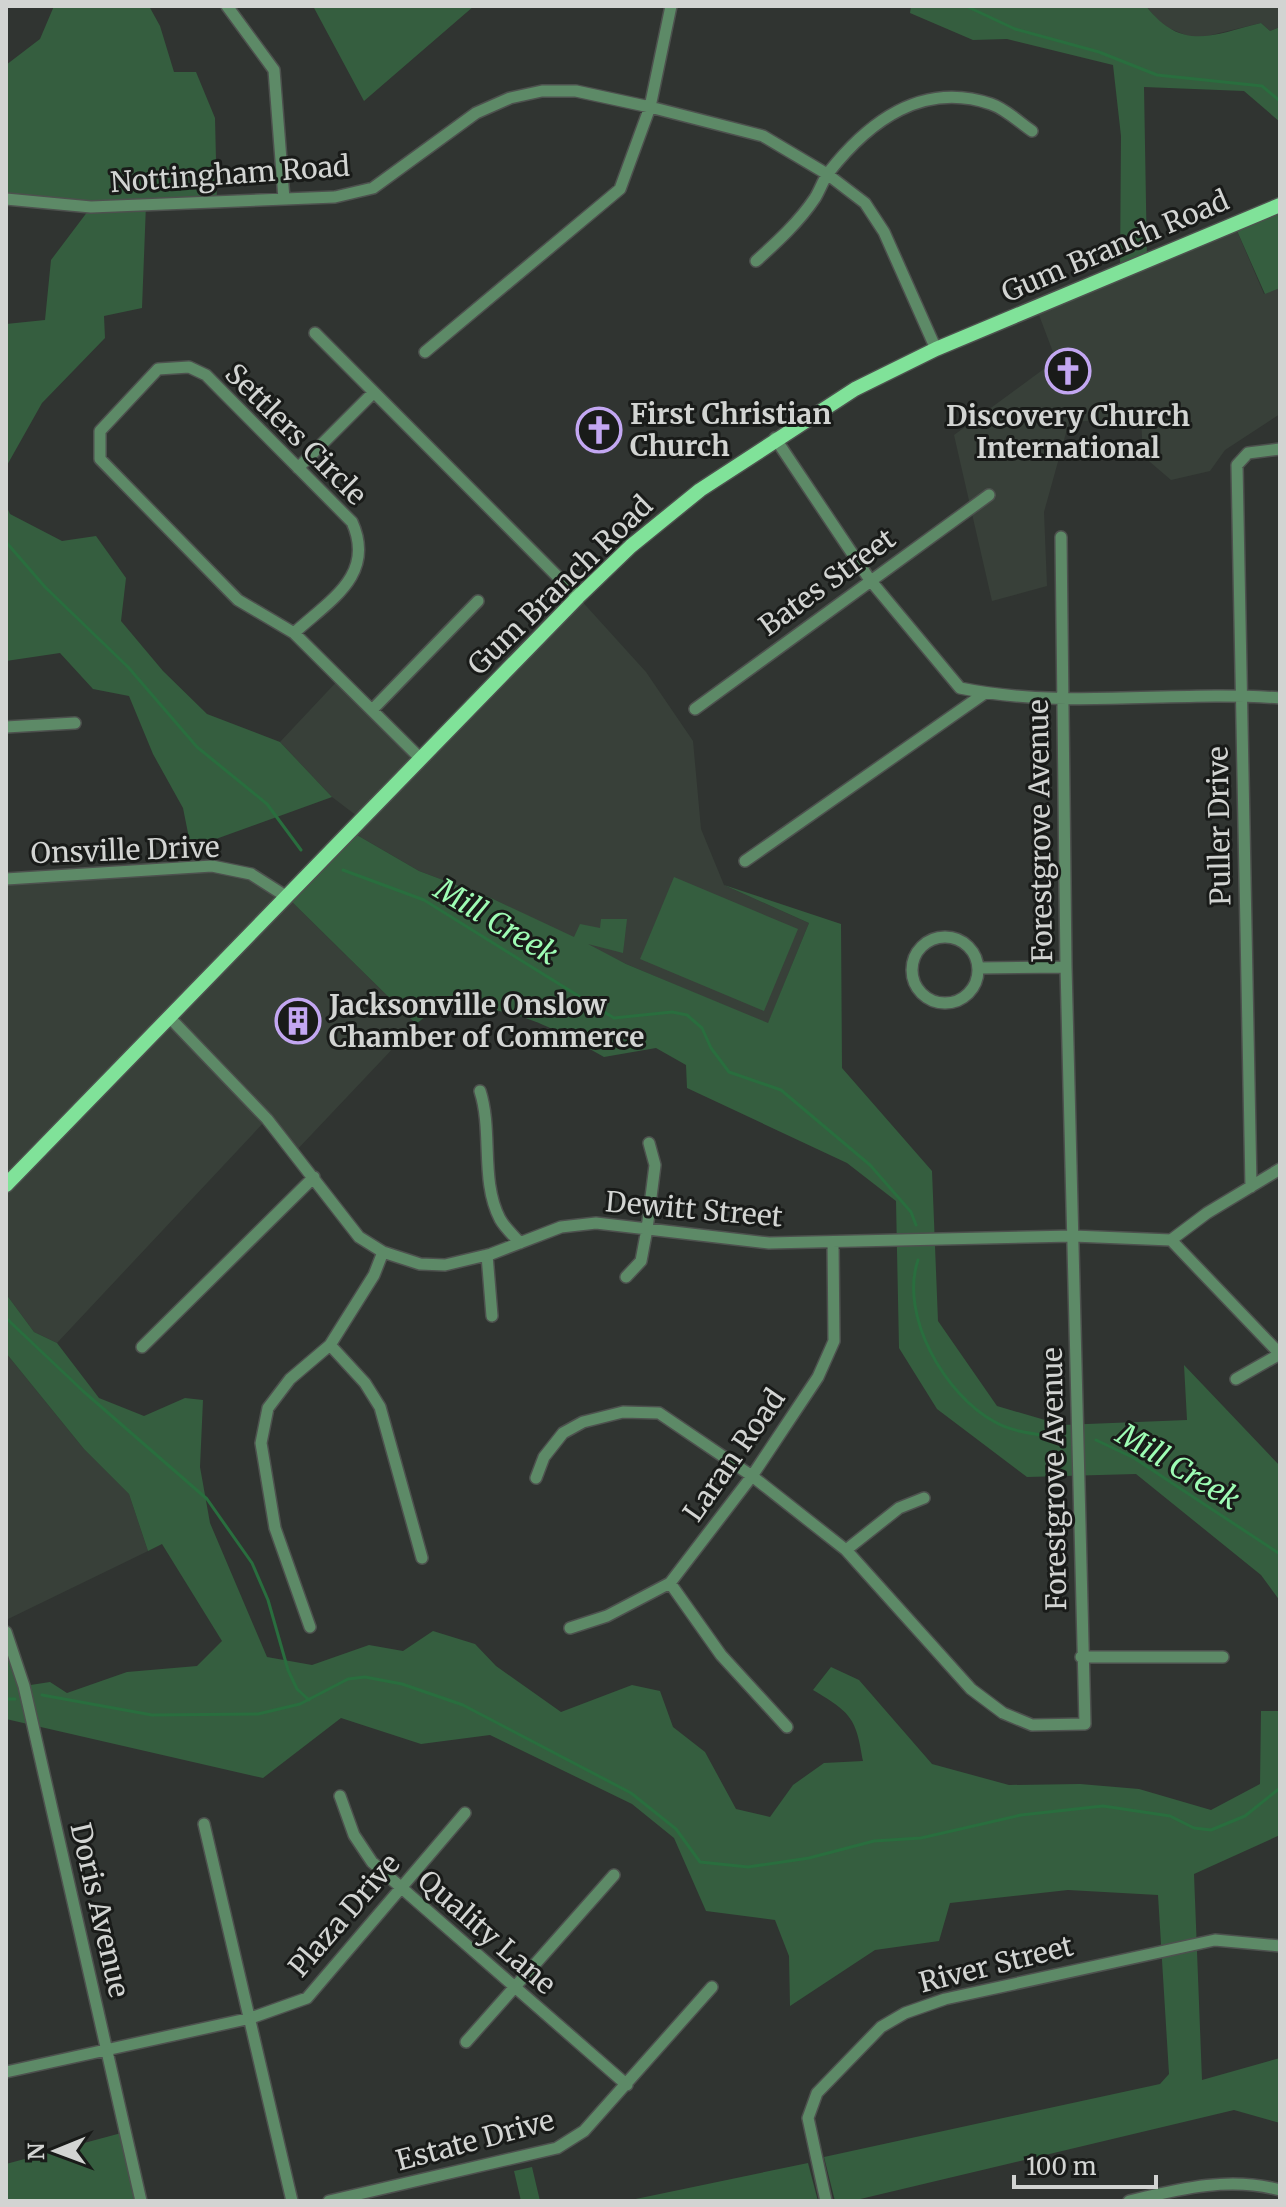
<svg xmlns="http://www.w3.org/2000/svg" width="1286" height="2207" viewBox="0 0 1286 2207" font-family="Merriweather,serif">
  <rect width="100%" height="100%" fill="#303431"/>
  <!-- built -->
  <path fill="#384039" d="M1146 6H1280V27L1270 31 1261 23 1195 39 1161 25Z
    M1234 224 1264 294 1280 288V414L1225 450 1210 471 1171 480 1143 456 1141 418 1069 422 1044 512 1047 586 992 601 954 435 1056 360 1036 307Z
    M578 597 646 672 693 741 701 829 724 885 809 923 768 1024 626 964 491 898 419 871 350 831 361 819 332 797 280 742 342 676 420 758Z
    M229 868 287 897 416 1024 294 1153 266 1120 57 1343 34 1332 6 1294V879Z
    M6 1353 84 1449 129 1494 148 1551 6 1620Z"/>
  <!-- green -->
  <path fill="#355e3f" d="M54 6H149L160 26 174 72H196L215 118 217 202 146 204 142 308 104 316 105 338 42 403 6 467V324L45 320 51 260 91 207 6 199V65L40 39Z
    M313 6H474L364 101Z
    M911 6H1146C1182 52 1212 35 1261 23L1270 31 1280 27V122L1244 91 1144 87 1147 261 1120 272 1121 136 1113 65 1007 39 973 40 910 13Z
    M1280 205V288L1265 294 1234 224Z
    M6 505 10 514 62 541 96 536 126 578 121 621 163 671 207 714 280 742 332 797 191 848 183 808 153 754 129 696 93 689 60 653 6 661Z
    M350 831 419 871 491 898 574 937 580 924 600 928 601 919H627L623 953 588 944 626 964 768 1023 809 923 724 885 841 924 842 1068 932 1171 938 1321 997 1406 1062 1425 1187 1420 1184 1365 1280 1466V1601L1261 1575 1136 1474 1027 1477 937 1409 899 1348 896 1201 847 1163 687 1088 686 1065 656 1048 604 1057C539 1020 516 1008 440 1005L416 1024 287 897Z
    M674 877 798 929 764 1011 640 959Z
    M6 1294 34 1332 57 1343 99 1398 144 1416 185 1398 203 1400 200 1467 210 1523 267 1657 312 1665 369 1645 403 1651 433 1631 475 1644 496 1666 561 1712 632 1685 660 1691 673 1727 705 1752 736 1809 770 1817 793 1785 824 1763 863 1761C856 1717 851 1713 813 1690L831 1667 859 1680 932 1764 1009 1785 1080 1784 1139 1789 1211 1810 1260 1784 1261 1711H1280V1835L1194 1874 1202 2080 1280 2058V2123L1234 2110 852 2201H835L824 2157 1160 2084 1169 2074 1158 1895 1068 1890 950 1903 939 1941 875 1950 790 2006 789 1956 775 1920 706 1911 674 1838 632 1804 490 1735 421 1744 341 1718 263 1778 6 1719V1632L24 1686 50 1682 67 1693 127 1672 197 1666 222 1641 162 1544 148 1551 129 1494 84 1449 6 1353Z
    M125 2132 141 2201H6V2164Z
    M808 2163 818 2201H626Z
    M532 2167 540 2201H521L514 2171Z"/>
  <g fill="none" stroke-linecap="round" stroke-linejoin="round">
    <!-- stream -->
    <path stroke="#296e3e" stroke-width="3" d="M966 6 1015 29 1099 52 1157 75 1262 86 1280 101
      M6 542 45 587 128 667 197 747 267 804 301 850
      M343 870 424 900 614 1018 672 1012 687 1015 702 1028 711 1048 729 1072 781 1090 870 1165 911 1212 916 1225
      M918 1260C899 1316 945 1395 995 1422 1014 1433 1039 1434 1061 1438
      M6 1318 83 1391 207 1499 252 1563 268 1600 288 1670 297 1689 309 1700
      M1096 1440 1134 1458 1280 1554
      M42 1695 152 1715 258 1714 300 1704 348 1679 365 1677 402 1684 463 1705 631 1793 676 1829 700 1862 748 1867 809 1858 874 1841 921 1838 1021 1815 1103 1806 1170 1816 1194 1828 1211 1830 1245 1816 1280 1788
      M6 1699H15"/>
    <!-- minor casing -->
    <g stroke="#4d514e" stroke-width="14">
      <path id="minor" d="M227 6 274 70 284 199
        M6 199 91 207 335 197 373 188 476 113 510 98 542 91H576L650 107 763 136 827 174 865 203 884 232 936 349
        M756 261C777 242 799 222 815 198 820 190 823 180 829 172 870 120 923 81 991 104 1006 109 1020 123 1032 131
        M315 333 578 597
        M425 352 620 189 650 107 671 6
        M775 438 870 580 960 688C1066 710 1173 690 1280 698
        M298 468 373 393
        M294 633C330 600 376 575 352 522L206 375 189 367 158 369 100 431V459L238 600 294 633 421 759
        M695 709 989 495
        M372 710 478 601
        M6 727 75 723
        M745 861 985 693
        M6 879 212 866 251 874 287 897
        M912 970a33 33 0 1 1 66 0a33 33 0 1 1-66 0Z
        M979 968 1066 967
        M170 1018 267 1119 359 1237 383 1252 420 1264 445 1265 491 1254 561 1227 596 1223 769 1243 1073 1236 1171 1240 1280 1354
        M480 1091C493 1131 480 1181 500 1219 505 1228 514 1236 520 1243
        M1251 1187 1237 465 1248 453 1280 449
        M1171 1240 1207 1213 1280 1169
        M487 1255 492 1316
        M626 1277 641 1261 647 1229 655 1165 649 1143
        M330 1345 365 1383 380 1407 422 1558
        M142 1347 314 1177
        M1236 1379 1280 1354
        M536 1478 544 1457 563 1433 583 1422 623 1412 659 1413 752 1476 846 1550 971 1689 1003 1713 1032 1725 1085 1724 1066 967 1061 537
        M846 1550 899 1508 924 1498
        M670 1583 721 1655 787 1727
        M310 1627 275 1528 261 1443 268 1408 290 1379 330 1345 374 1275 383 1252
        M570 1628 607 1616 670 1583 752 1476 818 1377 834 1341 833 1242
        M6 1632 24 1686 141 2201
        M1081 1657H1223
        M340 1796 354 1835 372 1862 627 2085
        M204 1824 292 2201
        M466 2042 614 1875
        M6 2072 251 2018 307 1998 465 1813
        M329 2201 557 2148 584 2131 712 1987
        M826 2201 808 2118 817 2093 881 2027 905 2013 945 1999 1215 1940 1280 1946
        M1129 2201C1179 2189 1229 2176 1280 2190"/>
    </g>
    <!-- major casing -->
    <g stroke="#4d514e" stroke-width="17">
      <path id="major" d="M6 1185 578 597 631 546 700 490 855 389 936 349 1280 205"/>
    </g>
    <!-- minor -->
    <use href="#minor" stroke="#5d8a67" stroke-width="11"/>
    <!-- major -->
    <use href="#major" stroke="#80e299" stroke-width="14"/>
  </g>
  <!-- icons -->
  <defs>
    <g id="church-ring" transform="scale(2.3)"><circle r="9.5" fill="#191b19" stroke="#c3a7f2" stroke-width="1.5"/><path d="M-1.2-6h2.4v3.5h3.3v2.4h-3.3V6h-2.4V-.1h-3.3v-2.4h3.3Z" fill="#c3a7f2"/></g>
    <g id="building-ring" transform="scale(2.3)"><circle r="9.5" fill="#191b19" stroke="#c3a7f2" stroke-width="1.5"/><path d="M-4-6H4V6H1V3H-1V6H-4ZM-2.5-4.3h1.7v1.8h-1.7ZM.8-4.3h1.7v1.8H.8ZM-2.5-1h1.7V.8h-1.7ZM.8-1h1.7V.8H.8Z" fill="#c3a7f2"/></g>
  </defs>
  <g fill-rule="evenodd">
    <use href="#church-ring" x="1068" y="371"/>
    <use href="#church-ring" x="599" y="430"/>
    <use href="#building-ring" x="298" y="1021"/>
  </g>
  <g text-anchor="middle" stroke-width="6" stroke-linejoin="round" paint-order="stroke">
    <!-- street labels -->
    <g font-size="28" fill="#d2d4d2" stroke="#191b19">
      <text transform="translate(230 174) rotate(-4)" y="10">Nottingham Road</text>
      <text transform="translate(1115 246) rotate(-23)" y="10">Gum Branch Road</text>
      <text transform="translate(296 434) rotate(45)" y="10">Settlers Circle</text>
      <text transform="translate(827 582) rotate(-36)" y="10">Bates Street</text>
      <text transform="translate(560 585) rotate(-44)" y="10">Gum Branch Road</text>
      <text transform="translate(1219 826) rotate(-91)" y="10">Puller Drive</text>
      <text transform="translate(1040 831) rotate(-91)" y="10">Forestgrove Avenue</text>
      <text transform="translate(125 850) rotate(-2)" y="10">Onsville Drive</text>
      <text transform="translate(694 1209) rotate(5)" y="10">Dewitt Street</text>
      <text transform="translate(734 1455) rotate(-55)" y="10">Laran Road</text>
      <text transform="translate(1054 1479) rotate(-91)" y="10">Forestgrove Avenue</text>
      <text transform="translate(100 1910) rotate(77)" y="10">Doris Avenue</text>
      <text transform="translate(344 1915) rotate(-49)" y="10">Plaza Drive</text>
      <text transform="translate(487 1932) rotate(41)" y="10">Quality Lane</text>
      <text transform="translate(996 1964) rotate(-14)" y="10">River Street</text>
      <text transform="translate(475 2140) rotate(-15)" y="10">Estate Drive</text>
    </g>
    <!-- poi labels -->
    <g font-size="28" font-weight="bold" fill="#d2d4d2" stroke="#191b19" text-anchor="start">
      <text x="630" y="424">First Christian<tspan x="630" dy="32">Church</tspan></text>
      <text x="1068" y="426" text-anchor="middle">Discovery Church<tspan x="1068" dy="32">International</tspan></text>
      <text x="329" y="1015">Jacksonville Onslow<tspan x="329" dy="32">Chamber of Commerce</tspan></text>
    </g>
    <!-- water labels -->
    <g font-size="30" font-style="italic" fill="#9efcb4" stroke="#191b19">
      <text transform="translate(496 922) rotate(31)" y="10">Mill Creek</text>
      <text transform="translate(1178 1467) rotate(31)" y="10">Mill Creek</text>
    </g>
  </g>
  <!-- border -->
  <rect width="1286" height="2207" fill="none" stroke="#d2d4d2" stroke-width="16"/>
  <!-- north arrow -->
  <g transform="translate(56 2151) rotate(269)" stroke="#191b19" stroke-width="6" paint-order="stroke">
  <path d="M0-6L14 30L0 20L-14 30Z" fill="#d2d4d2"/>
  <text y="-12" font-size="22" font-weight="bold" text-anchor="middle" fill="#d2d4d2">N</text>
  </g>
  <!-- scale -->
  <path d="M1014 2175v12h142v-12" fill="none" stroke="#d2d4d2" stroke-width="4"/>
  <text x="1026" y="2175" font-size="24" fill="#d2d4d2" stroke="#191b19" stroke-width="6" paint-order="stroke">100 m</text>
</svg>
